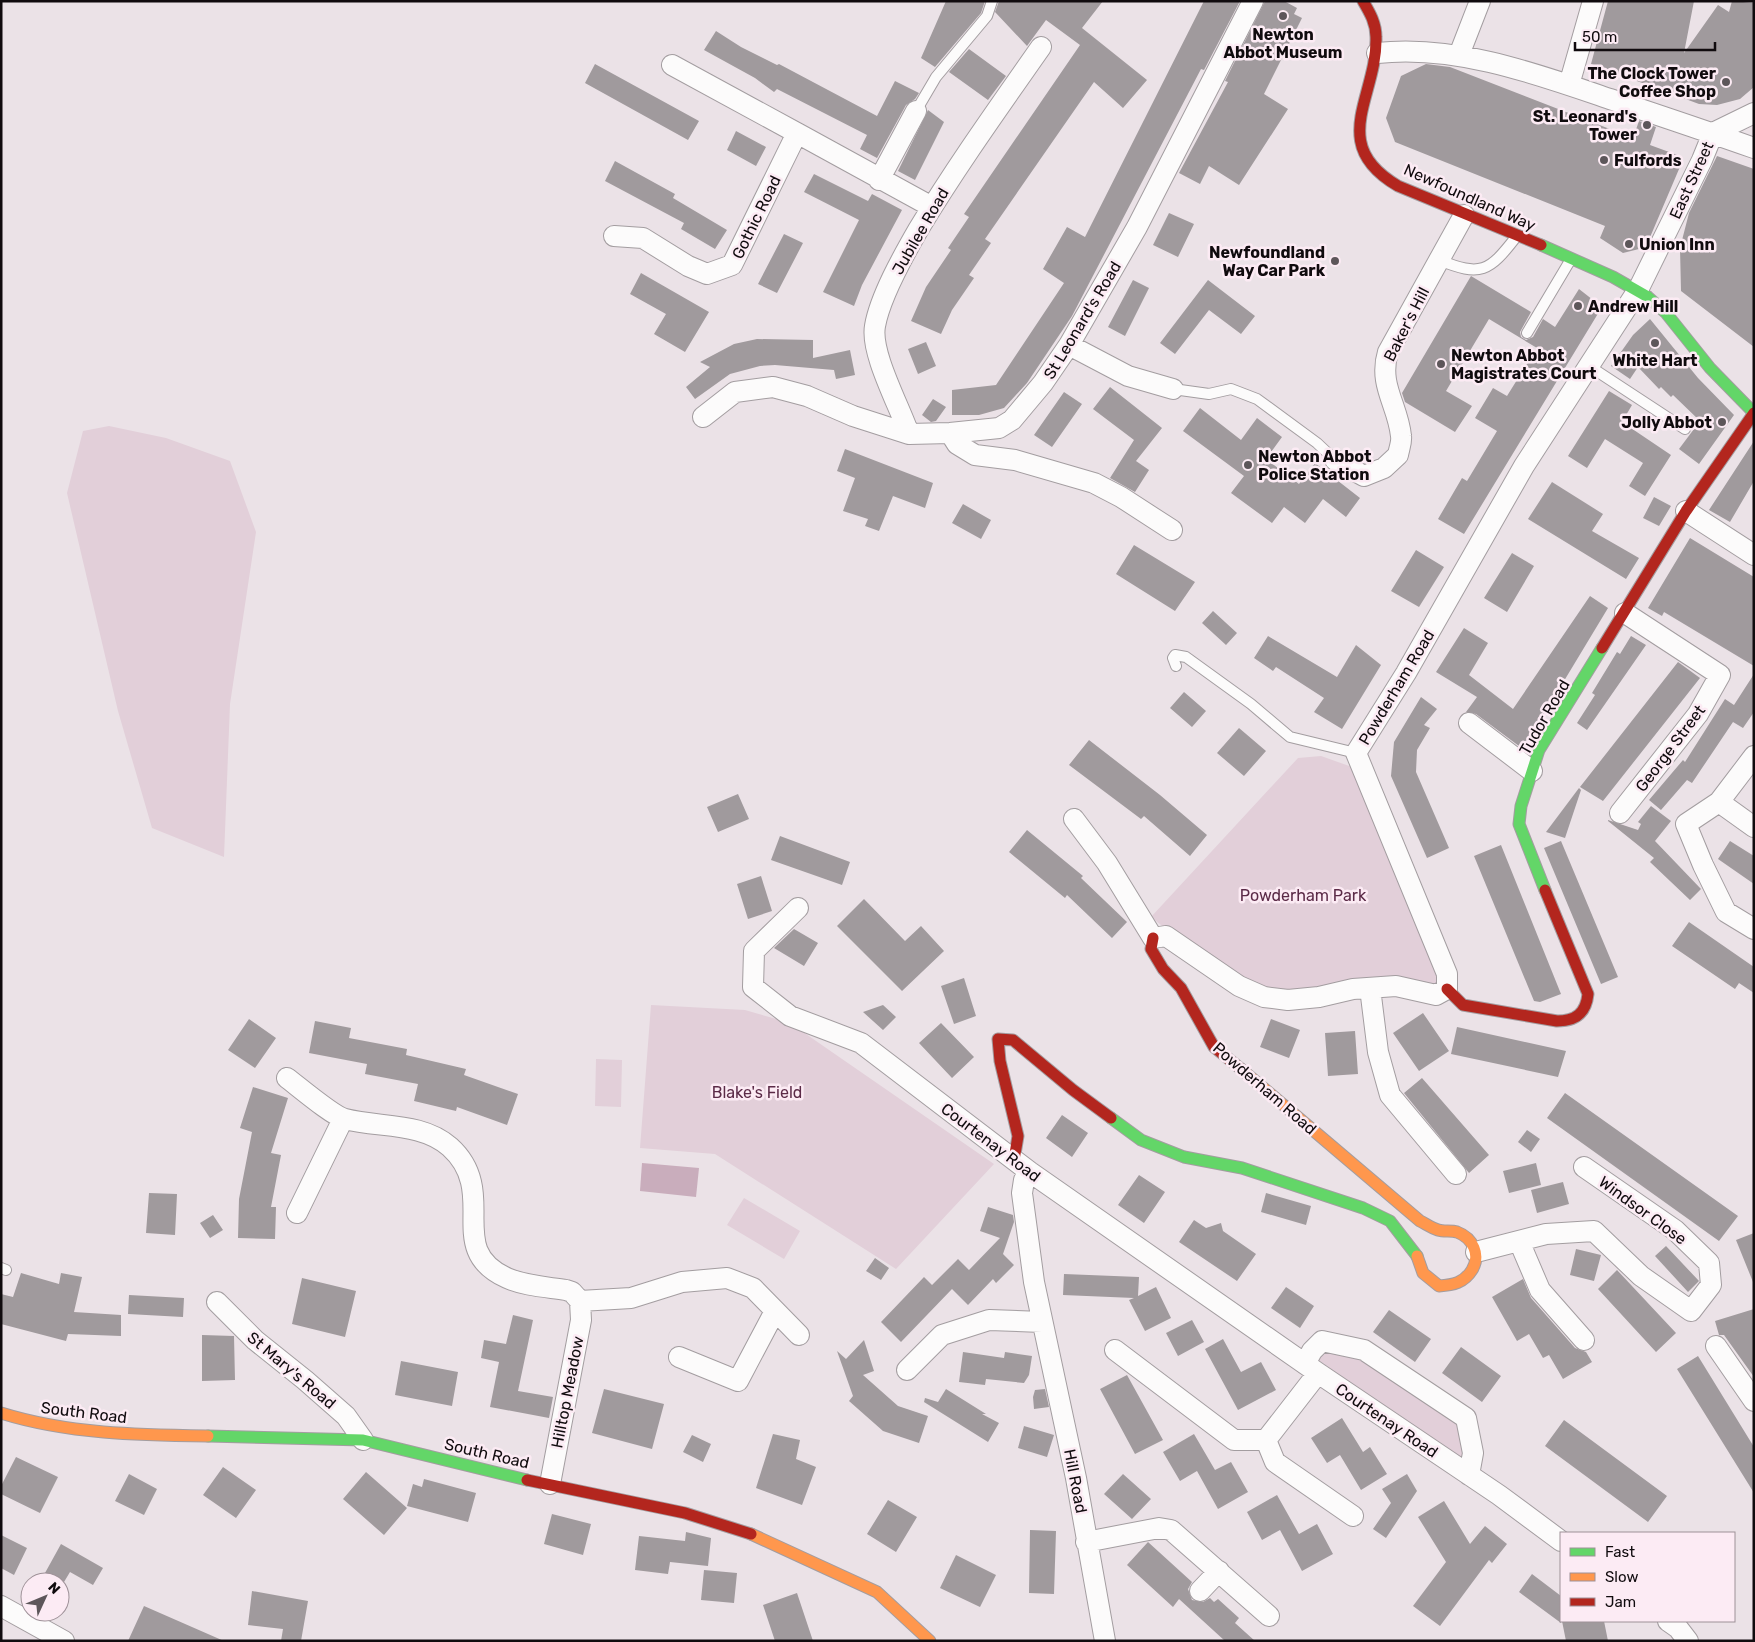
<svg xmlns="http://www.w3.org/2000/svg" width="1755" height="1642" viewBox="0 0 1755 1642" font-family="Rubik,sans-serif">
  <rect width="100%" height="100%" fill="#ebe2e7"/>
  <!-- green -->
  <path fill="#e2cfd9" d="M109 426 166 438 230 461 256 532 230 704 224 857 152 828 118 711 67 493 83 431Z
    M1321 756 1352 767 1440 974 1439 984 1431 988 1279 992 1243 980 1171 933 1151 917 1298 758Z
    M651 1005 745 1010 790 1023 994 1164 896 1269 715 1154 640 1148Z
    M596 1059 622 1060 621 1107 595 1106Z
    M744 1198 800 1231 784 1259 727 1225Z
    M1327 1350 1362 1356 1456 1422 1466 1450 1461 1461 1317 1359Z"/>
  <!-- water -->
  <path fill="#c9adbc" d="M642 1163 699 1168 696 1197 640 1191Z"/>
  <!-- building -->
  <path fill="#a09a9d" d="M946 1H985L981 13 935 67 921 58Z
    M999 1H1103L1082 28 1147 80 1123 108 1094 82 985 239 991 243 969 275 974 278 952 310 941 334 911 321 926 287 951 250 948 248 969 217 964 214 1080 45 1046 20 1027 46 995 12Z
    M1204 1H1240L1204 70 1201 69 1072 316 1027 383 1004 408 979 415H952V390L996 385 1064 283 1043 269 1067 227 1085 237Z
    M1265 1H1284L1297 8 1294 14 1302 18 1264 94 1288 109 1239 185 1209 166 1200 184 1179 173 1228 82 1225 81Z
    M1608 1H1694L1684 53 1718 5 1729 12 1732 1 1754 3V87L1740 99 1717 105 1699 104 1591 64Z
    M716 31 741 47 777 65 779 64 877 116 895 81 919 93 915 99 906 105 877 158 860 149 867 135 777 89 774 92 755 78 704 50Z
    M969 49 1006 76 988 100 949 72Z
    M595 64 699 121 688 140 585 83Z
    M1426 64 1450 67 1633 138 1639 121 1656 127 1650 145 1680 156 1682 162 1648 242 1639 249 1623 253 1600 238 1605 226 1395 142 1386 118 1401 76Z
    M928 110 944 122 915 180 898 171Z
    M736 131 766 147 756 166 727 150Z
    M1717 156 1754 169V347L1681 291 1680 248 1689 213Z
    M615 161 675 194 673 198 727 230 715 249 681 229 684 223 605 181Z
    M814 174 868 201 872 194 902 210 862 285 854 306 823 292 859 220 804 192Z
    M1169 213 1194 224 1178 257 1153 245Z
    M784 234 803 243 777 293 758 284Z
    M641 273 709 312 685 352 654 334 666 314 630 294Z
    M1471 276 1531 312 1520 332 1521 337 1526 340 1533 337 1543 319 1555 327 1579 289 1602 307 1464 534 1438 519 1462 478 1467 481 1497 431 1475 418 1493 388 1507 396 1537 348 1489 319 1446 391 1472 406 1455 432 1405 402 1402 393Z
    M1133 280 1149 288 1125 336 1108 327Z
    M1208 280 1255 316 1241 334 1209 310 1175 354 1160 343Z
    M1650 319 1698 378 1734 415 1699 464 1679 449 1700 421 1673 395 1671 397 1661 387 1659 389 1638 367 1630 379 1611 366 1633 335Z
    M757 339 813 340V358L850 350 855 375 836 379 834 370 775 365 760 366 730 374 695 399 686 387 710 367 700 362 734 344Z
    M926 342 936 366 918 374 908 349Z
    M1110 387 1162 428 1136 461 1149 470 1135 492 1110 478 1134 440 1093 409Z
    M1609 391 1632 405 1622 422 1671 455 1645 496 1629 486 1643 463 1605 439 1587 468 1568 456Z
    M1064 392 1082 404 1052 447 1034 435Z
    M933 399 946 407 936 421 931 422 922 415Z
    M1200 408 1241 440 1257 418 1282 437 1266 459 1299 484 1315 463 1360 498 1346 517 1323 499 1305 523 1284 507 1272 523 1231 493 1244 476 1183 431Z
    M1754 441V481L1730 522 1709 510Z
    M845 449 933 483 925 508 893 496 879 531 865 526 868 519 843 511 855 478 837 471Z
    M1552 482 1603 514 1592 531 1639 558 1626 579 1528 519Z
    M1654 497 1671 506 1659 526 1643 518Z
    M963 504 991 520 981 539 952 523Z
    M1690 538 1754 577V666L1664 612 1662 616 1648 608Z
    M1134 545 1195 582 1175 611 1116 574Z
    M1416 550 1444 567 1419 607 1391 591Z
    M1512 553 1534 566 1507 612 1484 598Z
    M1590 596 1608 608 1523 749 1476 714 1466 712 1477 697 1436 672 1464 628 1488 643 1469 675 1513 709Z
    M1213 611 1237 633 1226 645 1202 623Z
    M1268 636 1337 677 1356 645 1381 665 1342 729 1314 712 1324 698 1276 667 1273 671 1254 658Z
    M1631 636 1646 645 1587 730 1577 723 1595 695 1592 693 1617 652 1620 654Z
    M1678 662 1700 678 1603 801 1580 787Z
    M1754 674V712L1743 728 1733 722 1692 783 1687 780 1661 810 1649 800 1683 760 1685 762 1725 699 1734 705Z
    M1184 692 1206 711 1192 727 1170 708Z
    M1421 697 1437 709 1424 725 1430 728 1417 750 1416 772 1449 848 1427 858 1391 776 1394 742Z
    M1239 728 1266 751 1244 776 1217 753Z
    M1089 740 1160 795 1207 835 1190 856 1144 816 1141 819 1069 765Z
    M1579 788 1581 790 1565 838 1546 832Z
    M738 794 749 819 718 832 707 807Z
    M1651 806 1671 821 1655 841 1701 889 1690 900 1650 862 1654 858 1608 821V820L1638 830 1641 824 1638 822Z
    M1027 830 1083 876 1081 878 1127 922 1112 938 1067 895 1065 898 1009 852Z
    M780 836 850 862 842 885 771 860Z
    M1561 841 1618 977 1601 984 1544 848Z
    M1730 841 1754 856V884L1718 859Z
    M1501 845 1561 994 1540 1002 1534 1001 1474 856Z
    M761 876 772 911 748 919 737 884Z
    M864 899 905 941 921 926 944 951 902 991 837 926Z
    M1689 922 1754 967V993L1739 983 1735 989 1672 946Z
    M794 929 818 943 804 966 774 948Z
    M964 978 976 1016 954 1024 941 986Z
    M883 1005 896 1017 883 1030 863 1012Z
    M1423 1013 1449 1051 1419 1071 1393 1033Z
    M249 1019 276 1038 255 1068 228 1050Z
    M1271 1019 1300 1030 1289 1058 1260 1047Z
    M315 1021 351 1028 349 1038 407 1049 406 1055 466 1069 464 1075 518 1094 507 1125 457 1107 456 1111 414 1101 418 1084 365 1074 367 1064 309 1053Z
    M941 1023 974 1057 952 1078 919 1043Z
    M1457 1027 1566 1051 1558 1077 1451 1054Z
    M1355 1031 1358 1074 1328 1076 1325 1033Z
    M1422 1078 1489 1155 1469 1173 1404 1093Z
    M253 1087 288 1098 271 1153 281 1155 271 1207H276L275 1239 238 1238 239 1199 252 1132 240 1128Z
    M1565 1093 1738 1216 1719 1241 1547 1118Z
    M1062 1115 1088 1133 1072 1157 1046 1138Z
    M1527 1130 1540 1139 1531 1152 1518 1142Z
    M1536 1163 1541 1185 1509 1193 1503 1171Z
    M1139 1175 1165 1192 1144 1223 1118 1205Z
    M1563 1182 1569 1204 1537 1213 1531 1190Z
    M149 1193 177 1194 175 1235 146 1233Z
    M1266 1193 1311 1206 1306 1225 1261 1212Z
    M988 1207 1013 1215 1014 1222 1003 1254 1014 1265 996 1283 993 1279 968 1305 952 1289 901 1342 881 1322 924 1277 932 1285 958 1259 969 1270 1000 1238 980 1231Z
    M213 1215 223 1230 210 1238 200 1223Z
    M1194 1220 1206 1228 1221 1223 1223 1231 1256 1254 1237 1281 1179 1242Z
    M1754 1233V1282H1753L1736 1240Z
    M1666 1246 1699 1281 1688 1292 1655 1256Z
    M1576 1249 1601 1255 1594 1281 1570 1275Z
    M875 1258 889 1268 881 1280 866 1271Z
    M1617 1270 1676 1333 1656 1352 1598 1289Z
    M21 1273 59 1284 61 1273 82 1277 74 1312 121 1315V1336L68 1334 66 1341 1 1324V1294L13 1297Z
    M1064 1274 1139 1277 1138 1296 1156 1287 1171 1318 1145 1331 1129 1300 1134 1298 1063 1295Z
    M302 1278 356 1291 345 1337 292 1324Z
    M1523 1279 1531 1298 1575 1348 1586 1352 1592 1362 1563 1379 1549 1355 1543 1358 1529 1334 1517 1341 1492 1297Z
    M1286 1287 1314 1306 1300 1328 1271 1308Z
    M129 1295 184 1298 183 1317 128 1314Z
    M1754 1309V1377L1724 1335H1719L1715 1321Z
    M1389 1310 1431 1339 1415 1362 1373 1332Z
    M513 1315 533 1320 518 1391 553 1397 549 1418 490 1407 499 1362 481 1358 484 1340 506 1344Z
    M1192 1320 1204 1342 1178 1356 1166 1333Z
    M202 1335 234 1336 235 1380 202 1381Z
    M1223 1339 1241 1372 1261 1362 1276 1390 1238 1410 1205 1349Z
    M864 1340 874 1371 863 1375 898 1406 928 1416 919 1443 883 1431 849 1401 853 1396 837 1351 846 1359Z
    M1461 1347 1501 1376 1482 1402 1442 1373Z
    M963 1352 1004 1358 1005 1352 1032 1356 1029 1375 1024 1383 986 1379 985 1385 959 1382Z
    M1698 1356 1754 1447V1493L1677 1369Z
    M401 1361 458 1372 452 1406 395 1395Z
    M1127 1375 1163 1440 1135 1454 1100 1389Z
    M604 1389 664 1404 652 1449 592 1433Z
    M946 1389 986 1414H982L999 1423 988 1442 924 1402 925 1398 938 1402Z
    M1045 1389 1049 1407 1034 1409 1033 1397 1035 1390Z
    M1342 1418 1363 1452 1370 1447 1387 1474 1361 1490 1340 1455 1327 1463 1311 1438Z
    M1564 1420 1667 1496 1648 1522 1545 1446Z
    M1024 1426 1054 1435 1047 1457 1018 1448Z
    M773 1434 800 1440 796 1459 816 1467 802 1505 756 1488Z
    M1194 1434 1215 1470 1231 1462 1248 1492 1218 1509 1197 1471 1180 1481 1163 1452Z
    M692 1435 711 1444 703 1462 683 1452Z
    M16 1457 58 1477 40 1513 1 1494V1486Z
    M223 1467 256 1490 236 1518 203 1495Z
    M366 1472 407 1508 384 1535 343 1499Z
    M129 1474 157 1489 144 1515 115 1501Z
    M1123 1474 1151 1499 1132 1519 1104 1494Z
    M1407 1474 1417 1491 1386 1538 1373 1529 1391 1503 1382 1489Z
    M424 1479 476 1493 468 1522 407 1506 413 1484 422 1487Z
    M1277 1495 1299 1534 1317 1524 1333 1554 1302 1571 1280 1530 1262 1540 1247 1512Z
    M888 1500 917 1517 896 1552 867 1534Z
    M1444 1501 1470 1544 1485 1526 1507 1544 1492 1563 1489 1560 1440 1626 1413 1606 1446 1562 1418 1517Z
    M552 1514 591 1524 583 1555 544 1544Z
    M1030 1530 1056 1531 1054 1594 1029 1593Z
    M686 1532 711 1538 708 1566 670 1562 668 1574 635 1570 639 1536 685 1541Z
    M1 1535 27 1548 14 1575 1 1568Z
    M1148 1542 1192 1582 1188 1589 1192 1600 1203 1602 1210 1598 1214 1602 1218 1599 1239 1618 1235 1623 1255 1641H1225L1179 1599 1173 1607 1127 1565Z
    M61 1544 103 1568 93 1585 70 1572 64 1582H40Z
    M956 1555 996 1575 980 1607 940 1588Z
    M704 1570 737 1573 734 1603 701 1600Z
    M1532 1574 1561 1596V1623L1519 1592Z
    M252 1591 308 1601 301 1641H281L283 1629 248 1625Z
    M797 1593 813 1641H775L763 1605Z
    M144 1606 224 1641H128Z
    M1562 1621H1604L1608 1641H1566Z"/>
  <g fill="none" stroke-linecap="round" stroke-linejoin="round">
    <!-- lane casing -->
    <g stroke="#a39da0" stroke-width="12">
      <path id="lane" d="M916 111 936 77 987 16 992 1
        M1439 260C1481 277 1489 272 1516 237
        M1527 333 1571 259
        M1589 366 1685 429
        M1173 389 1209 394 1231 389 1257 399 1317 443 1335 460
        M1176 666 1173 658 1175 655 1186 657 1251 704 1290 737 1356 753
        M1 1268 6 1270"/>
    </g>
    <!-- street casing -->
    <g stroke="#a39da0" stroke-width="22">
      <path id="street" d="M1377 53C1455 44 1537 74 1610 99 1658 115 1706 131 1754 148
        M1459 55 1480 1
        M672 65 797 133
        M1569 85 1593 1
        M1713 133 1754 113
        M879 180 916 111
        M614 236 643 238 688 266 707 274 732 265 797 133 932 207
        M1069 345 1128 376 1173 389
        M703 417 735 392 773 387 807 396 853 416 909 434 950 433 999 428 1012 420 1043 383 1069 345 1137 227 1253 1
        M950 433 957 444 975 455 1015 460 1094 483 1121 497 1172 530
        M909 434C900 407 870 353 875 326 880 297 903 256 918 230 956 167 999 107 1041 47
        M1335 460 1364 476 1384 468 1398 455C1399 449 1402 442 1401 436 1398 405 1378 385 1388 352L1464 215
        M1686 511 1754 555
        M1469 723 1532 771
        M1754 756 1719 802 1686 824 1703 865 1726 912 1754 929
        M1719 802 1754 827
        M1620 813 1698 714 1720 675 1625 613
        M1074 819 1107 863 1153 938 1166 936 1239 986 1264 997 1288 1000 1319 997 1353 989 1396 986 1436 995 1447 989V974L1356 753 1406 673 1524 466 1638 290 1702 160 1713 133
        M798 908 754 951 753 987 790 1016 861 1043 1030 1172 1318 1373 1499 1495 1561 1541
        M1370 988 1378 1052 1390 1095 1456 1174
        M287 1078C299 1087 333 1116 345 1119 380 1128 422 1122 450 1147 460 1156 468 1169 471 1182 480 1218 458 1256 507 1278 525 1286 547 1287 566 1290L572 1292 580 1301 581 1320 550 1484
        M1030 1172 1024 1180 1022 1193 1034 1282 1076 1478 1105 1641
        M297 1213 343 1119
        M1519 1241 1540 1290 1584 1340
        M1476 1252 1546 1234 1594 1231 1641 1276 1691 1311 1711 1285 1709 1263 1675 1230 1584 1167
        M580 1301 631 1298 682 1282 727 1278 753 1288 799 1335
        M217 1302 255 1340 305 1380 346 1416 363 1440
        M1716 1346 1754 1401
        M1115 1350 1234 1440H1266
        M679 1357 738 1381 775 1311
        M1305 1364 1312 1351 1322 1341 1364 1350 1466 1418 1473 1453 1469 1475
        M907 1370 942 1335 989 1320 1042 1322
        M1318 1373 1266 1440 1275 1462 1353 1516
        M1086 1542 1159 1528 1171 1530 1269 1616
        M1200 1591 1219 1571
        M1 1606 64 1641
        M1668 1621 1678 1628 1688 1641"/>
    </g>
    <!-- fast casing -->
    <g stroke="#a39da0" stroke-width="13">
      <path id="fast" d="M1541 245 1613 277 1648 297 1666 313 1710 368 1754 413
        M1545 890 1519 824 1521 806 1539 750 1602 648
        M1111 1118 1141 1140 1184 1157 1242 1168 1363 1208 1390 1221 1417 1256
        M208 1436 363 1440 527 1480"/>
    </g>
    <!-- slow casing -->
    <g stroke="#a39da0" stroke-width="13">
      <path id="slow" d="M1241 1069 1420 1221C1426 1224 1432 1228 1438 1230 1444 1232 1451 1230 1457 1232 1473 1238 1481 1255 1472 1270 1464 1283 1453 1285 1439 1286L1423 1273 1417 1256
        M1 1413C68 1434 139 1435 208 1436
        M751 1534 877 1592 930 1641"/>
    </g>
    <!-- jam casing -->
    <g stroke="#a39da0" stroke-width="13">
      <path id="jam" d="M1363 1C1370 13 1376 23 1376 37 1378 96 1326 144 1398 186L1541 245
        M1602 648 1686 511 1754 413
        M1153 938 1151 949 1163 969 1181 988 1214 1047 1241 1069
        M1447 989 1463 1005 1557 1021C1576 1021 1586 1013 1588 994L1545 890
        M1014 1160 1018 1136 1000 1061 998 1039 1013 1040 1073 1090 1111 1118
        M527 1480 685 1513 751 1534"/>
    </g>
    <!-- lane -->
    <use href="#lane" stroke="#fcfbfb" stroke-width="10"/>
    <!-- street -->
    <use href="#street" stroke="#fcfbfb" stroke-width="20"/>
    <!-- fast -->
    <use href="#fast" stroke="#63d668" stroke-width="11"/>
    <!-- slow -->
    <use href="#slow" stroke="#ff974d" stroke-width="11"/>
    <!-- jam -->
    <use href="#jam" stroke="#b3261e" stroke-width="11"/>
  </g>
  <!-- markers -->
  <g fill="#5d565a" stroke="#fcebf4" stroke-width="2">
    <circle cx="1283" cy="16" r="5"/>
    <circle cx="1726" cy="82" r="5"/>
    <circle cx="1647" cy="125" r="5"/>
    <circle cx="1604" cy="160" r="5"/>
    <circle cx="1629" cy="244" r="5"/>
    <circle cx="1335" cy="261" r="5"/>
    <circle cx="1578" cy="306" r="5"/>
    <circle cx="1655" cy="343" r="5"/>
    <circle cx="1441" cy="364" r="5"/>
    <circle cx="1722" cy="422" r="5"/>
    <circle cx="1248" cy="465" r="5"/>
  </g>
  <g text-anchor="middle" stroke-width="5" stroke-linejoin="round" paint-order="stroke">
    <!-- poi labels -->
    <g font-size="16" font-weight="bold" fill="#100b0e" stroke="#fcebf4" text-anchor="start">
      <text x="1283" y="40" text-anchor="middle">Newton<tspan x="1283" dy="18">Abbot Museum</tspan></text>
      <text x="1716" y="79" text-anchor="end">The Clock Tower<tspan x="1716" dy="18">Coffee Shop</tspan></text>
      <text x="1637" y="122" text-anchor="end">St. Leonard's<tspan x="1637" dy="18">Tower</tspan></text>
      <text x="1614" y="166">Fulfords</text>
      <text x="1639" y="250">Union Inn</text>
      <text x="1325" y="258" text-anchor="end">Newfoundland<tspan x="1325" dy="18">Way Car Park</tspan></text>
      <text x="1588" y="312">Andrew Hill</text>
      <text x="1451" y="361">Newton Abbot<tspan x="1451" dy="18">Magistrates Court</tspan></text>
      <text x="1655" y="366" text-anchor="middle">White Hart</text>
      <text x="1712" y="428" text-anchor="end">Jolly Abbot</text>
      <text x="1258" y="462">Newton Abbot<tspan x="1258" dy="18">Police Station</tspan></text>
    </g>
    <!-- street labels -->
    <g font-size="16" fill="#100b0e" stroke="#fcebf4">
      <text transform="translate(1691 180) rotate(-65)" y="6">East Street</text>
      <text transform="translate(1470 197) rotate(24)" y="6">Newfoundland Way</text>
      <text transform="translate(756 217) rotate(-64)" y="6">Gothic Road</text>
      <text transform="translate(920 231) rotate(-60)" y="6">Jubilee Road</text>
      <text transform="translate(1082 320) rotate(-59)" y="6">St Leonard's Road</text>
      <text transform="translate(1406 324) rotate(-63)" y="6">Baker's Hill</text>
      <text transform="translate(1396 687) rotate(-59)" y="6">Powderham Road</text>
      <text transform="translate(1544 717) rotate(-60)" y="6">Tudor Road</text>
      <text transform="translate(1670 748) rotate(-53)" y="6">George Street</text>
      <text transform="translate(1265 1088) rotate(41)" y="6">Powderham Road</text>
      <text transform="translate(991 1142) rotate(37)" y="6">Courtenay Road</text>
      <text transform="translate(1643 1210) rotate(36)" y="6">Windsor Close</text>
      <text transform="translate(292 1370) rotate(40)" y="6">St Mary's Road</text>
      <text transform="translate(567 1392) rotate(-79)" y="6">Hilltop Meadow</text>
      <text transform="translate(84 1412) rotate(7)" y="6">South Road</text>
      <text transform="translate(1387 1420) rotate(34)" y="6">Courtenay Road</text>
      <text transform="translate(487 1453) rotate(13)" y="6">South Road</text>
      <text transform="translate(1076 1481) rotate(79)" y="6">Hill Road</text>
    </g>
    <!-- park labels -->
    <g font-size="16" fill="#5b2a47" stroke="#fcebf4">
      <text x="1303" y="901">Powderham Park</text>
      <text x="757" y="1098">Blake's Field</text>
    </g>
  </g>
  <!-- border -->
  <rect width="1755" height="1642" fill="none" stroke="#100b0e" stroke-width="5"/>
  <!-- legend -->
  <rect x="1560" y="1532" width="175" height="90" fill="#fcebf4" stroke="#9e9198"/>
  <rect x="1570" y="1548" width="25" height="8" fill="#63d668" stroke="#9e9198"/>
  <text x="1605" y="1557" font-size="15" fill="#100b0e">Fast</text>
  <rect x="1570" y="1573" width="25" height="8" fill="#ff974d" stroke="#9e9198"/>
  <text x="1605" y="1582" font-size="15" fill="#100b0e">Slow</text>
  <rect x="1570" y="1598" width="25" height="8" fill="#b3261e" stroke="#9e9198"/>
  <text x="1605" y="1607" font-size="15" fill="#100b0e">Jam</text>
  <!-- north arrow -->
  <g transform="translate(45 1597) rotate(46)"><circle r="24" fill="#fcebf4" stroke="#9e9198"/>
  <path d="M0-4L9 19L0 12L-9 19Z" fill="#5d565a"/>
  <text y="-8" font-size="14" font-weight="bold" text-anchor="middle" fill="#100b0e">N</text>
  </g>
  <!-- scale -->
  <path d="M1575 42v8h140v-8" fill="none" stroke="#100b0e" stroke-width="2.5"/>
  <text x="1582" y="42" font-size="15" fill="#100b0e" stroke="#fcebf4" stroke-width="4" paint-order="stroke">50 m</text>
</svg>
